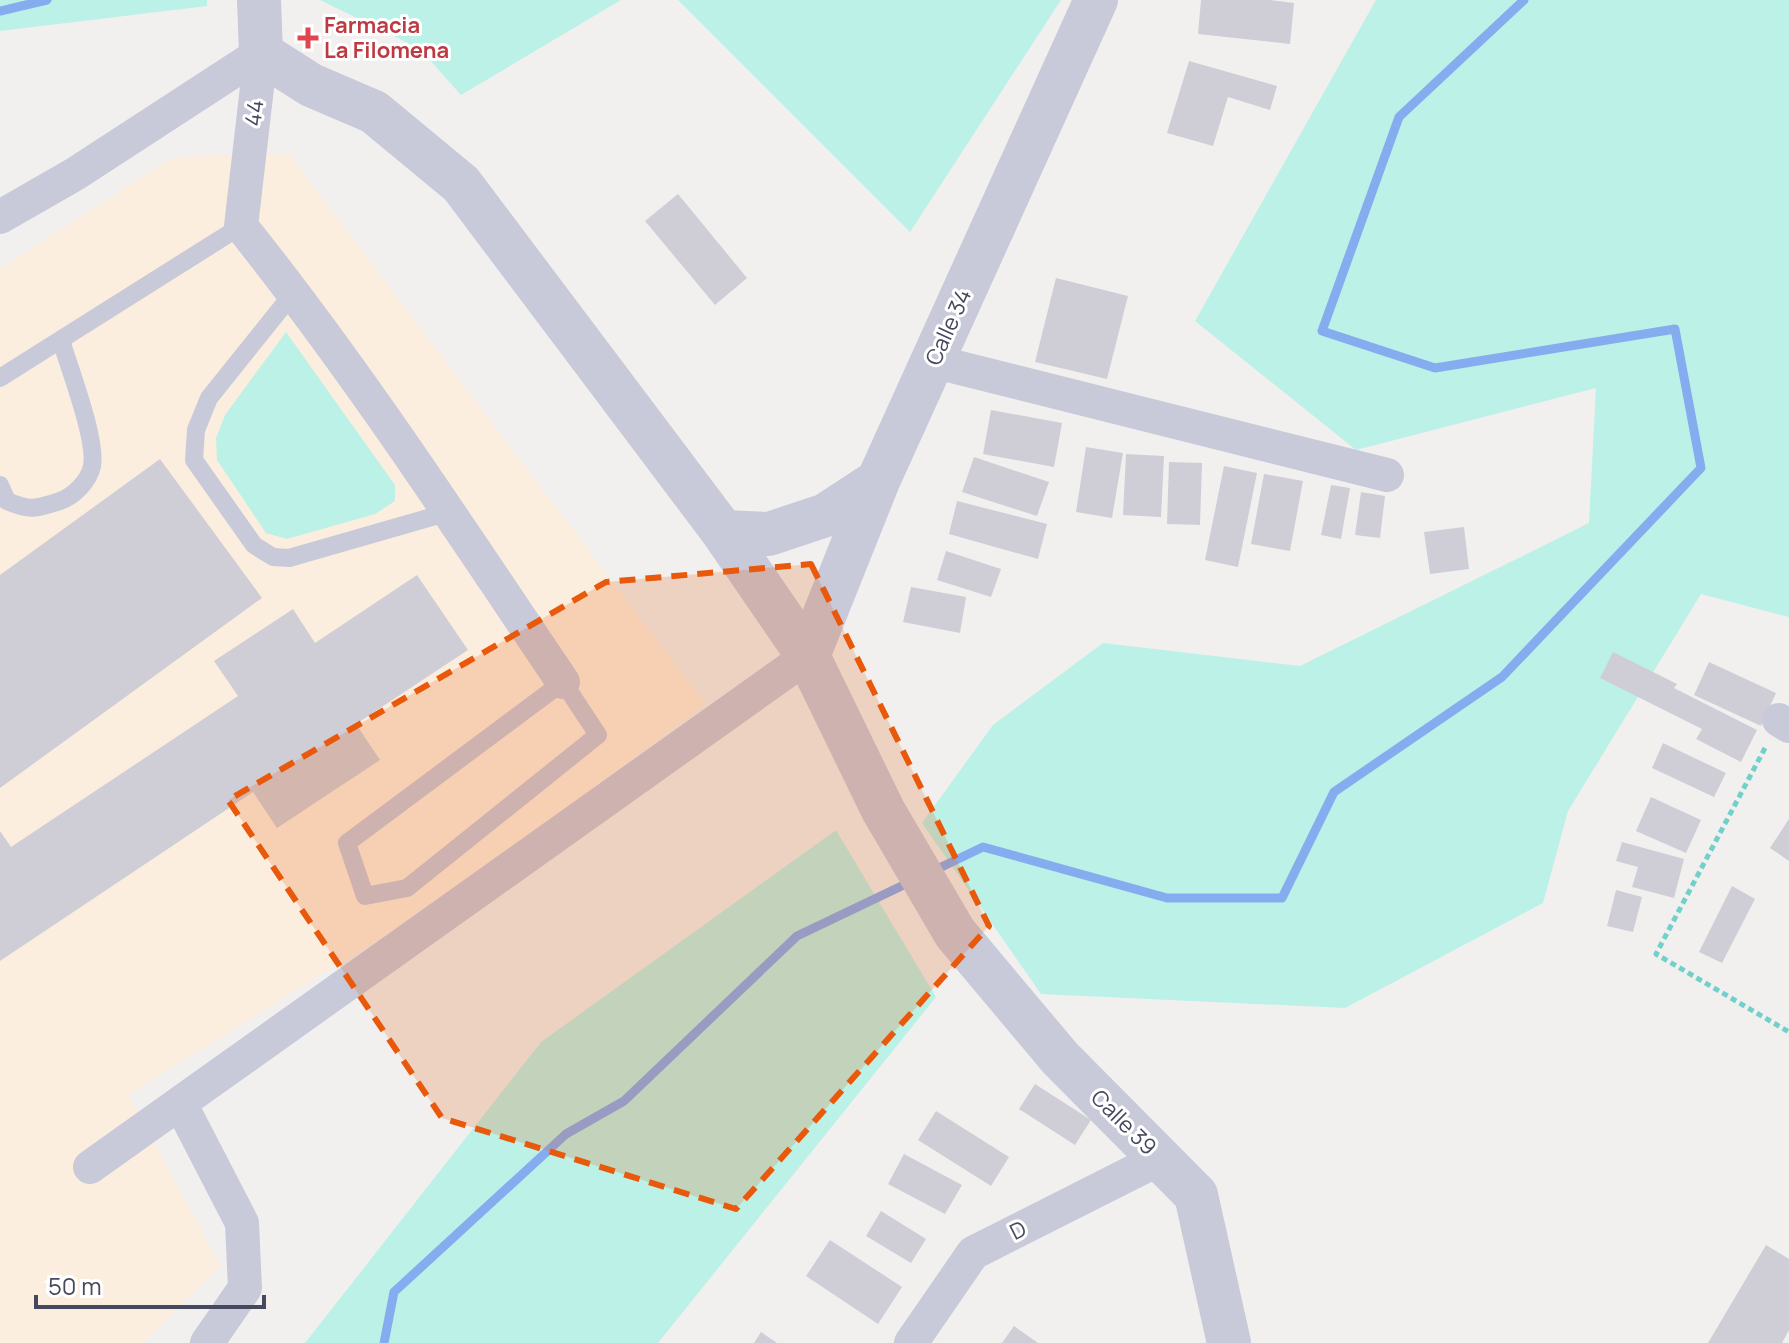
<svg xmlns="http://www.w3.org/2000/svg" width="1789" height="1343" viewBox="0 0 1789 1343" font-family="Manrope,sans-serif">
  <rect width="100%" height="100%" fill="#f1f0ef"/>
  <!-- medical -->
  <path fill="#fceede" d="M289 154 705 704 454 892 128 1095 221 1266 143 1343H0V269L173 157Z"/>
  <!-- green -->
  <path fill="#bbf1e7" d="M0 0H207V6L0 31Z
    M320 0H621L461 95 420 49Z
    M678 0H1061L910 232Z
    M1376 0H1789V617L1701 594 1568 811 1543 903 1345 1008 1041 994 922 823 993 725 1103 643 1300 666 1589 523 1596 388 1356 450 1195 321Z
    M286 332 395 485V501L375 514 287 539 266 533 217 460 216 438 225 415Z
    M836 830 936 997 658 1343H305L541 1042Z"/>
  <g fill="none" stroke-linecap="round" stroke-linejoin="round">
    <!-- stream -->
    <path stroke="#86acf0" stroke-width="9" d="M0 11 47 0
      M931 872 983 847 1167 898H1282L1334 792 1502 677 1701 468 1675 329 1435 368 1322 331 1399 117 1524 0
      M384 1343 394 1292 566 1134 624 1101 797 936 910 882"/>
  </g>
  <!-- building -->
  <path fill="#cfced7" d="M1201 0H1269L1294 3 1290 44 1198 34Z
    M1189 61 1277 86 1270 110 1228 97 1213 146 1167 133Z
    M678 194 747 278 715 305 645 221Z
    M1056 278 1128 296 1107 379 1035 362Z
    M991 410 1062 423 1054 467 983 454Z
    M1086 447 1123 453 1112 518 1076 512Z
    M1126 454 1164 456 1161 517 1123 515Z
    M974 457 1049 482 1037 516 962 492Z
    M160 459 262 598 0 788V575Z
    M1169 462 1202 463 1200 525 1167 524Z
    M1224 466 1257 473 1238 567 1205 560Z
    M1264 474 1303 481 1290 551 1251 544Z
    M1331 485 1350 488 1341 539 1321 535Z
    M1361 492 1385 496 1380 538 1355 535Z
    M957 501 1047 524 1038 559 949 534Z
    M1464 527 1469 569 1430 574 1424 532Z
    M946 551 1001 569 991 597 937 580Z
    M417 575 468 650 356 724 380 760 277 828 253 792 0 961V831L11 847 238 696 214 661 293 609 315 643Z
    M911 587 966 597 960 633 903 622Z
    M1613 652 1677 684 1674 688 1757 730 1741 762 1696 739 1702 729 1600 678Z
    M1709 662 1776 693 1761 726 1694 695Z
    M1663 743 1726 773 1714 797 1652 768Z
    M1651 797 1701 820 1686 853 1636 831Z
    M1789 819V861L1770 848Z
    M1622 842 1684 859 1674 898 1632 887 1638 867 1616 861Z
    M1732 886 1755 899 1722 963 1699 952Z
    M1616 890 1642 897 1633 932 1607 926Z
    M1035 1084 1091 1120 1075 1145 1019 1109Z
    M936 1111 1009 1157 991 1186 918 1140Z
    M904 1154 962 1185 945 1214 888 1184Z
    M881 1211 926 1239 911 1263 866 1236Z
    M830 1240 902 1287 878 1324 806 1276Z
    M1766 1245 1789 1259V1330L1782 1343H1708Z
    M1014 1326 1038 1343H1002Z
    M761 1332 777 1343H754Z"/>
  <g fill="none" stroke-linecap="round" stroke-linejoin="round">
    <!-- path -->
    <path stroke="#72d0cb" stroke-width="5" stroke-dasharray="6 4" stroke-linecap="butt" d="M1765 748 1656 954 1789 1032"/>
    <!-- service -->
    <path stroke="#c8c9d9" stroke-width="18" d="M294 292 209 398 196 430 194 460 254 545 273 557 289 558 449 512
      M0 378 241 226
      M0 485 7 501C30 511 36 509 60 501 74 496 89 481 92 466 97 439 69 368 61 340
      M563 682 598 735 407 888 365 896 347 843Z"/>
    <!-- minor -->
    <path stroke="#c8c9d9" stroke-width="34" d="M261 53 241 226C357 371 459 528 563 682
      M0 217 75 174 261 53
      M932 361 1387 475
      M1779 720 1789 726
      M180 1103 242 1223 245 1288 207 1343
      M90 1167 808 656
      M911 1343 973 1253 1161 1158"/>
    <!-- tertiary -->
    <path stroke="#c8c9d9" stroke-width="44" d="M259 0 261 53 311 85 374 112 461 184 723 532 808 656 883 810 955 933 1060 1058 1196 1195 1229 1343
      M723 532 769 534 826 515 878 481
      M808 656 878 481 1096 0"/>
  </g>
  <!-- marked area -->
  <path fill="#e8590c" fill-opacity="0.2" stroke="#e8590c" stroke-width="6" stroke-dasharray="16 10" stroke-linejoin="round" d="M811 564 989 926 736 1209 442 1118 228 800 606 582Z"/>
  <!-- markers -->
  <path fill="#e0444e" stroke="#fff" stroke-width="3" d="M304 26h8v8h8v8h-8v8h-8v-8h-8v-8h8z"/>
  <g text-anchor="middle" stroke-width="6" stroke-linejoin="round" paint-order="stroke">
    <!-- health labels -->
    <g font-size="22" font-weight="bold" fill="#be3a42" stroke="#fff" text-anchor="start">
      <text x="324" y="33">Farmacia<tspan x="324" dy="25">La Filomena</tspan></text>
    </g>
    <!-- street labels -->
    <g font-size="22" fill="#46485d" stroke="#fff">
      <text transform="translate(254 113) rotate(-83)" y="8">44</text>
      <text transform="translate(948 327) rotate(-66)" y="8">Calle 34</text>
      <text transform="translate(1124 1122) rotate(45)" y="8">Calle 39</text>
      <text transform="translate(1018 1230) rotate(-27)" y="8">D</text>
    </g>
  </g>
  <!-- scale -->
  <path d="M36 1295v12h228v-12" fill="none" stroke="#46485d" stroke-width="4"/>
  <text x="48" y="1295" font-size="24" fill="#46485d" stroke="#ffffff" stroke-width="6" paint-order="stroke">50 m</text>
</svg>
